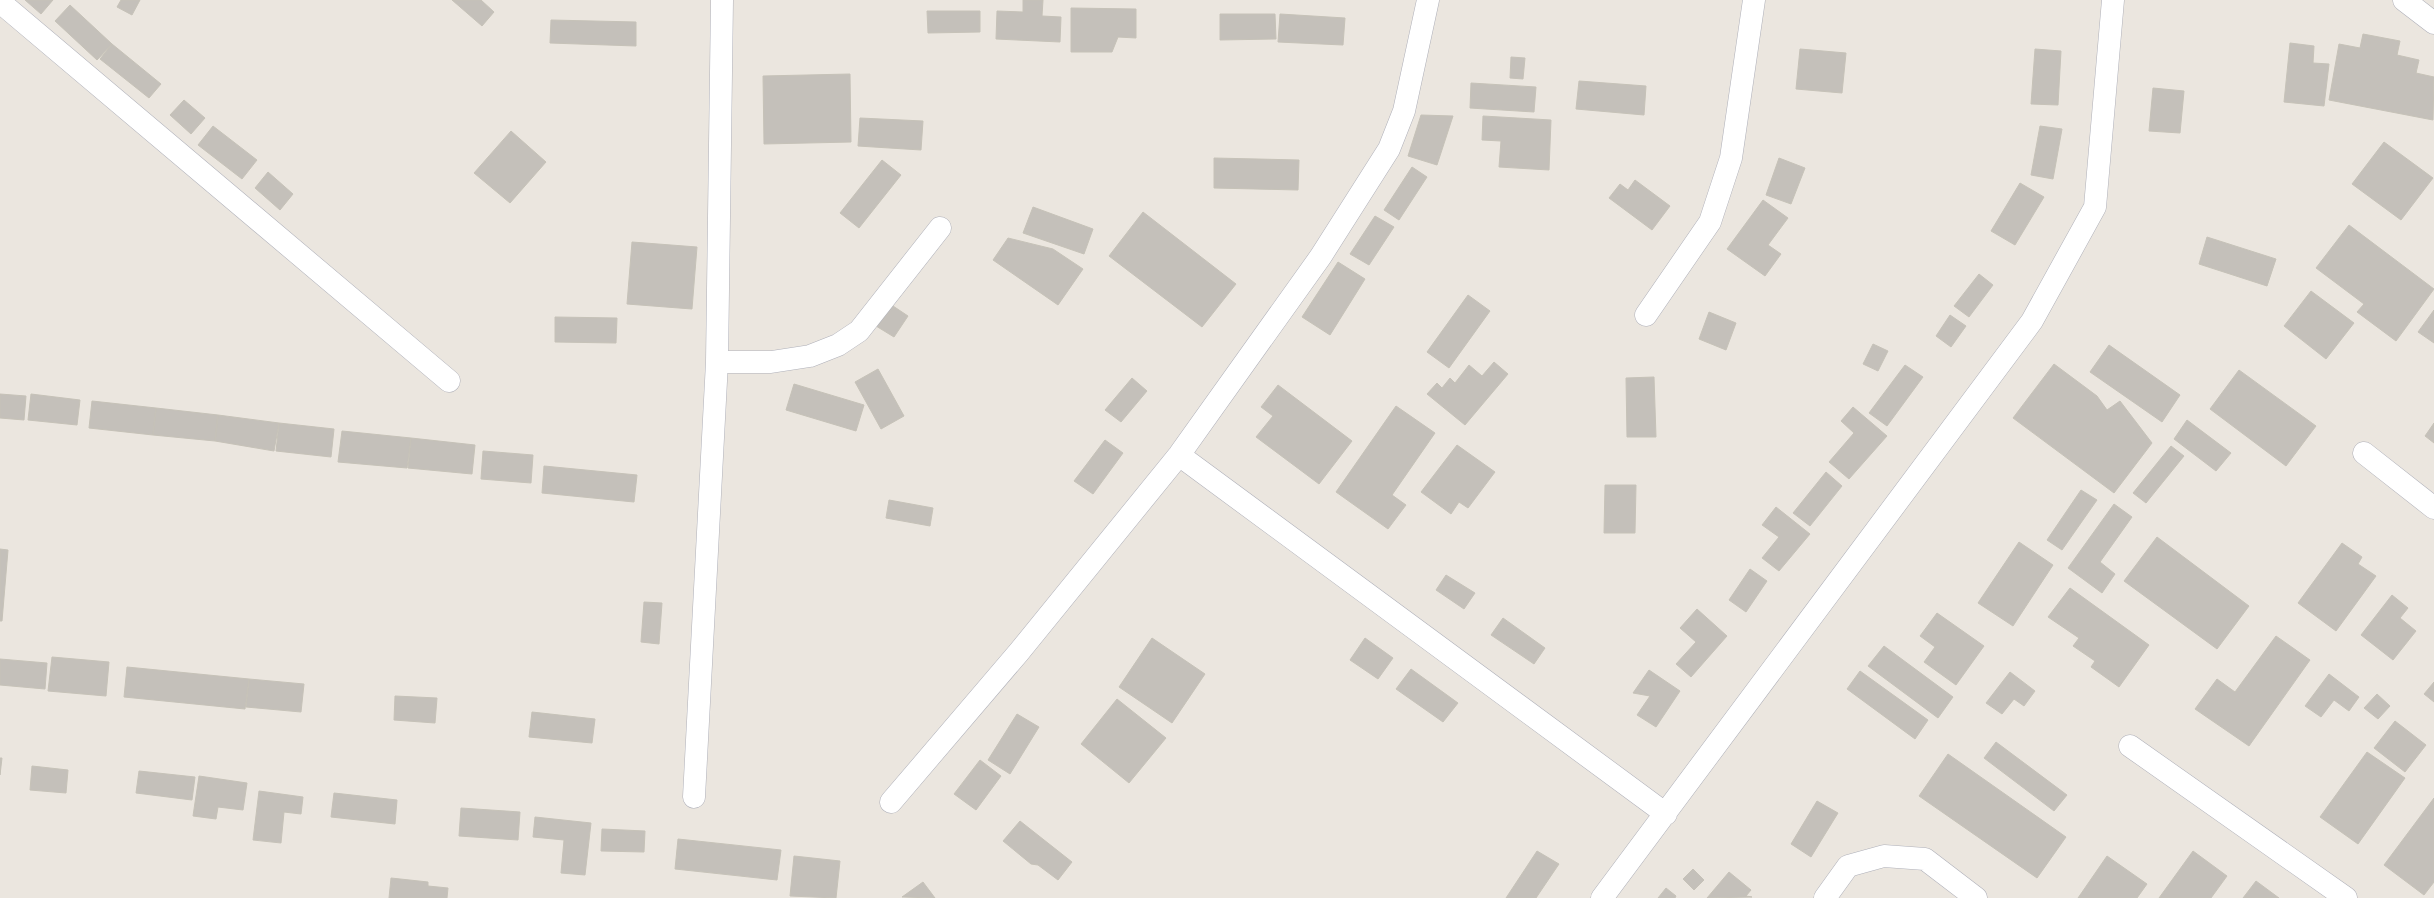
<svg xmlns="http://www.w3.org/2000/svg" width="2434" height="898" viewBox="0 0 2434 898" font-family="'Fira Sans',sans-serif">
  <rect width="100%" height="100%" fill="#ebe6df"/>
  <!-- building -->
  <path fill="#c4c0ba" stroke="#c6c2b8" d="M25 0H53L41 14Z
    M121 0H140L132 15 117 7Z
    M452 0H481L494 12 482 26Z
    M1023 0H1043L1042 16 1061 17 1060 42 996 39 997 11 1023 12Z
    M70 5 112 44 97 60 55 21Z
    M1071 8 1136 9V38L1118 37 1112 52H1071Z
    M927 11H980V32L928 33Z
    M1220 14H1275L1276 39 1220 40Z
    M1280 14 1345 18 1343 45 1278 42Z
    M551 20 636 22V46L550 43Z
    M2363 34 2400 41 2397 55 2419 60 2416 73 2434 77 2433 120 2329 100 2339 44 2360 48Z
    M2290 43 2314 46 2313 63 2329 64 2324 106 2284 102Z
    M112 44 161 84 149 98 100 59Z
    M1800 49 1846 53 1842 93 1796 89Z
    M2035 49 2061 51 2058 105 2031 104Z
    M1511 57 1525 58 1523 79 1510 78Z
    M850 74 851 142 764 144 763 76Z
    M1579 81 1646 86 1644 115 1576 109Z
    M1471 83 1536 87 1534 112 1470 108Z
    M2153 88 2184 91 2180 133 2149 131Z
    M184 100 205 118 191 134 170 115Z
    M1421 115 1453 116 1437 165 1408 156Z
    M1483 116 1551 120 1549 170 1499 167 1501 141 1482 140Z
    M860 118 923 121 921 150 858 146Z
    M213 126 257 160 242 179 198 145Z
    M2040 126 2062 129 2053 179 2031 175Z
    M511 131 546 162 510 203 474 173Z
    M2384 142 2433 178 2401 220 2352 184Z
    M1214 158 1299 160 1298 190 1214 188Z
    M1779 158 1805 168 1791 204 1766 195Z
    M882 160 901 175 859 228 840 213Z
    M1412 167 1427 177 1399 220 1384 210Z
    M268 172 293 194 280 210 255 188Z
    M1635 180 1670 206 1652 230 1609 198 1620 184 1628 190Z
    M2020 183 2044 197 2015 245 1991 231Z
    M1763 200 1788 218 1768 245 1781 254 1765 276 1727 249Z
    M1033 207 1093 229 1084 254 1023 233Z
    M1143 212 1236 284 1202 327 1109 256Z
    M1375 216 1394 227 1369 265 1350 254Z
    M2349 225 2434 289 2396 341 2357 312 2364 304 2316 268Z
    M2207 237 2276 259 2267 286 2199 264Z
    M1008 238 1053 249 1083 269 1058 305 993 260Z
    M632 242 697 247 692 309 627 304Z
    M1338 262 1365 279 1330 335 1302 317Z
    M1979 274 1993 285 1969 317 1954 306Z
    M2311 291 2354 323 2326 359 2284 326Z
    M1468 295 1490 311 1449 368 1427 352Z
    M890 304 908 316 894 337 876 326Z
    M2434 310V343L2418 332Z
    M1709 312 1736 323 1726 350 1699 339Z
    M1950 315 1966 326 1951 347 1936 336Z
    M555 317 617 318 616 343 555 342Z
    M1873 344 1888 351 1878 371 1863 364Z
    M2109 345 2180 395 2162 422 2090 372Z
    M1494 362 1508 374 1465 425 1427 394 1437 383 1442 388 1450 378 1455 383 1469 365 1482 376Z
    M2054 364 2097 396 2107 410 2120 401 2152 443 2114 493 2013 418Z
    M1905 365 1923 377 1887 426 1869 413Z
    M878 369 904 416 881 429 855 382Z
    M2239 370 2316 426 2286 466 2210 409Z
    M1654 377 1656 437H1627L1626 378Z
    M1132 378 1147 391 1121 422 1105 410Z
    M794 384 864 405 856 431 786 410Z
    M1278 385 1352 441 1319 484 1256 437 1273 416 1261 407Z
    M0 394 26 396 24 420 0 418Z
    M31 394 80 400 77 425 28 420Z
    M92 401 156 408 153 435 89 428Z
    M1396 406 1435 433 1392 495 1406 505 1388 529 1336 492Z
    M1853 407 1887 436 1849 479 1829 462 1854 433 1841 421Z
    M156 408 218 415 215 441 153 435Z
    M218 415 279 423 274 451 215 441Z
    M2187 420 2231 453 2216 471 2174 439Z
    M279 423 334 429 331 457 276 451Z
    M2434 423V443L2425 436Z
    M342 431 411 438 407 468 338 462Z
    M411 438 475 445 472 474 408 468Z
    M1105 440 1123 453 1093 494 1074 481Z
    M1457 445 1495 472 1468 508 1459 502 1451 514 1421 492Z
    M2171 446 2184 456 2146 503 2133 493Z
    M483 451 533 455 531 483 481 479Z
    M544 466 637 475 634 502 542 493Z
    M1826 472 1842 486 1810 526 1793 513Z
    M1605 485H1636L1635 533H1604Z
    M2081 490 2097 500 2062 550 2047 540Z
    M889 500 933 508 930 526 886 518Z
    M2114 504 2132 517 2100 562 2115 574 2102 593 2068 568Z
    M1776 507 1810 534 1779 571 1762 558 1779 537 1762 525Z
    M2157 537 2249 606 2217 649 2124 581Z
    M2019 542 2053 565 2013 626 1978 603Z
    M2342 543 2362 557 2358 564 2376 576 2336 631 2298 603Z
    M0 549 8 550 2 621H0Z
    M1750 569 1767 581 1746 612 1729 600Z
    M1446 575 1475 593 1464 609 1436 590Z
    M2070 588 2149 645 2119 687 2091 667 2095 661 2073 646 2079 638 2048 617Z
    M2392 595 2408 608 2400 618 2416 631 2393 660 2361 635Z
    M644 602 662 603 659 644 641 642Z
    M1697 609 1727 636 1691 677 1676 664 1696 642 1680 628Z
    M1937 613 1984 646 1956 685 1924 662 1935 647 1920 636Z
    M1503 618 1545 648 1534 664 1491 635Z
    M2276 636 2310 660 2249 746 2195 709 2217 679 2235 692Z
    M1152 638 1205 674 1172 723 1119 687Z
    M1365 638 1393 658 1378 679 1350 660Z
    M1884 646 1953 697 1938 718 1868 666Z
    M52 657 109 662 106 696 48 691Z
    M0 659 47 663 45 689 0 685Z
    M127 667 249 679 245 709 124 697Z
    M1411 669 1458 703 1443 722 1396 689Z
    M1649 670 1680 691 1656 727 1637 715 1650 696 1633 693Z
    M1860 671 1928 720 1915 739 1847 689Z
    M2010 672 2035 691 2024 706 2014 699 2002 714 1986 703Z
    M2329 674 2359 697 2349 711 2334 700 2321 717 2305 706Z
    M249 679 304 684 301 712 246 707Z
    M2434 682V702L2424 694Z
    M2377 694 2390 706 2378 719 2364 708Z
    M395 696 437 698 435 723 394 720Z
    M1117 699 1166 738 1129 783 1081 744Z
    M532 712 595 719 592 743 529 737Z
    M1017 714 1039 727 1010 774 988 760Z
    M2395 721 2426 745 2405 772 2374 748Z
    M1996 742 2067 795 2054 811 1984 758Z
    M2367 752 2405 778 2358 844 2320 817Z
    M1948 754 2066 837 2037 878 1919 796Z
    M0 758H2L0 775Z
    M980 760 1001 776 976 810 954 794Z
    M32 766 68 770 66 793 30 790Z
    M139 771 195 777 192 800 136 793Z
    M199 776 247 783 243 810 218 807 216 819 193 816Z
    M259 791 303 797 301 814 284 812 281 843 253 840Z
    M334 793 397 800 395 824 331 817Z
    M2434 798V882L2424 895 2384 865Z
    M1817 801 1838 813 1811 857 1791 844Z
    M461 808 520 812 518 840 459 836Z
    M535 817 591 823 585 875 561 873 564 840 533 837Z
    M1020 821 1072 862 1058 880 1038 865 1031 864 1003 841Z
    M602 829 645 831 644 852 601 851Z
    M678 839 781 850 777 880 675 869Z
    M1537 851 1559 864 1536 898H1506Z
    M2193 851 2227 876 2211 898H2159Z
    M794 856 840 861 836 898 790 896Z
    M2107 856 2147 884 2137 898H2078Z
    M1693 869 1704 880 1694 890 1683 879Z
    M1729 872 1751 890 1746 896 1752 897 1707 898Z
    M391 878 428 882V886L448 888 447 898H389Z
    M2256 881 2279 898H2243Z
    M923 882 935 898 902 897Z
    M1666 888 1676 896 1675 898H1658Z"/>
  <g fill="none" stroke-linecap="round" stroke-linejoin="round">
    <!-- lane casing -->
    <g stroke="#afb0b9" stroke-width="23">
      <path id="lane" d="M1825 898 1848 866 1884 856 1925 859 1976 898"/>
    </g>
    <!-- street casing -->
    <g stroke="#afb0b9" stroke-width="23">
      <path id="street" d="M2404 0 2434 23
        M0 2 449 381
        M1646 315 1710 222 1731 158 1754 0
        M717 362H771L810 356 838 345 859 331 940 228
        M2364 453 2434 508
        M1179 455 1666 814
        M2130 746 2346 898
        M694 797 717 362 722 0
        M891 802 1019 652 1179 455 1321 256 1389 149 1404 111 1428 0
        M1602 898 2032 321 2095 207 2113 0"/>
    </g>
    <!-- lane -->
    <use href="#lane" stroke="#fff" stroke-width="22"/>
    <!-- street -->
    <use href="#street" stroke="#fff" stroke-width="22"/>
  </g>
</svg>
